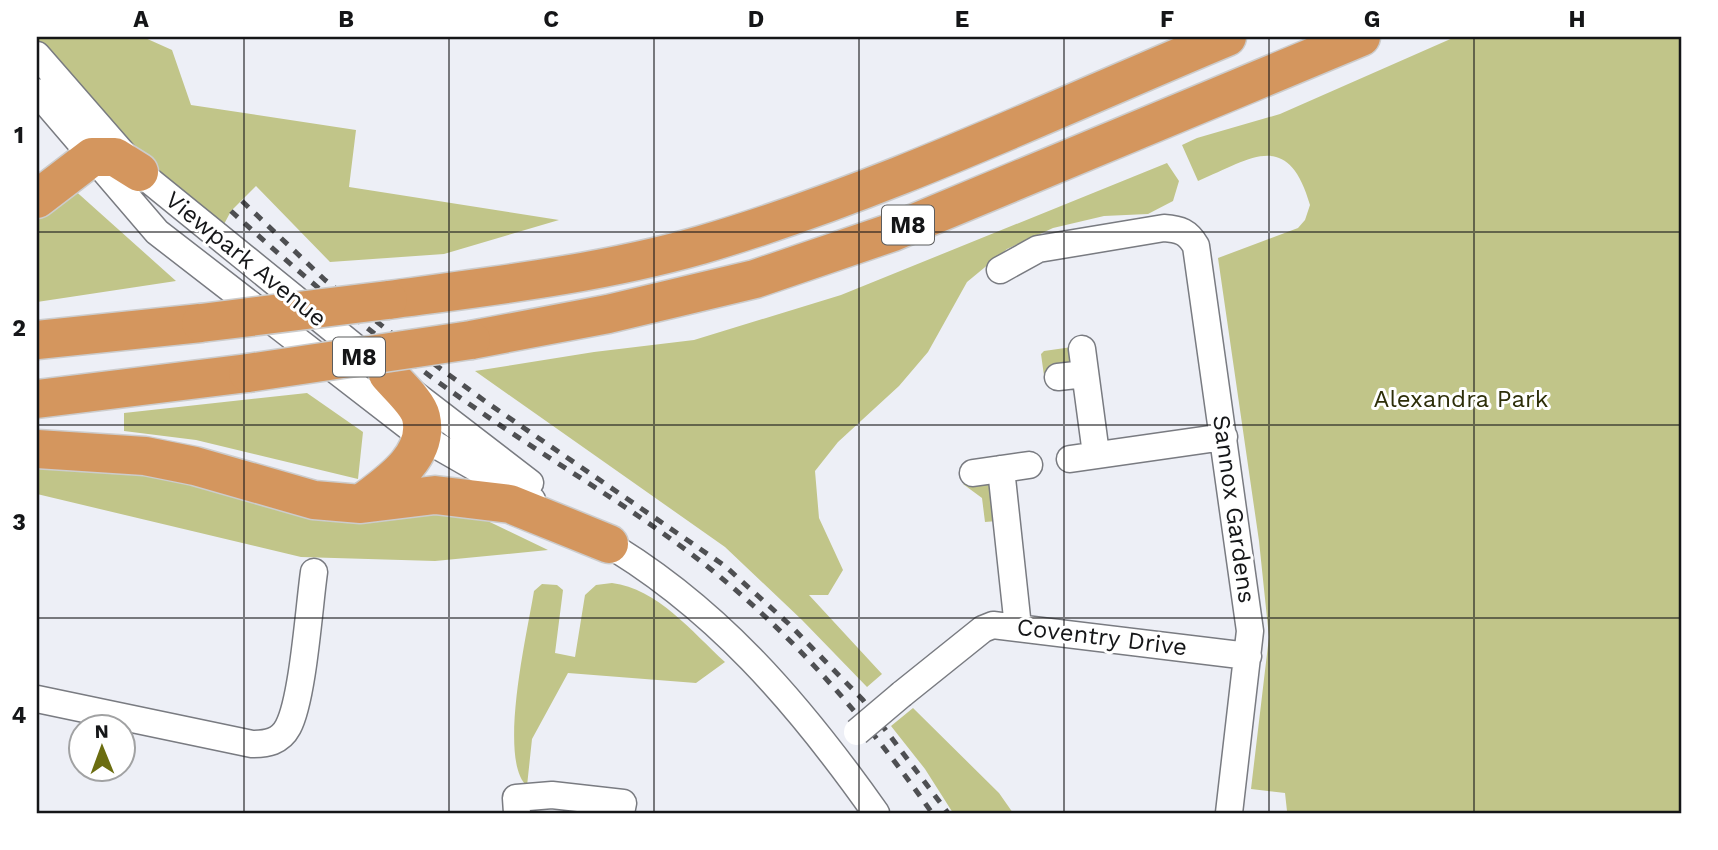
<svg xmlns="http://www.w3.org/2000/svg" width="1718" height="850" viewBox="0 0 1718 850" font-family="'Work Sans',sans-serif">
  <rect width="100%" height="100%" fill="#edeff6"/>
  <!-- green -->
  <path fill="#c1c589" d="M37 37H143L172 50 191 105 356 130 349 187 559 220 444 254 330 262 256 186 231 211 222 228C185 197 40 80 37 37Z
    M1455 37H1681V813H1299L1287 811 1285 793 1251 789 1269 637 1259 541 1218 258 1298 228 1305 220 1310 205C1288 128 1251 159 1198 181L1182 145 1197 138 1280 114Z
    M1167 163 1179 181 1173 201 1148 214 1104 216 1053 228 1007 249 967 282 928 352 899 386 838 442 815 471 819 518 843 570 828 595H809L882 674 867 687 802 620 725 547 475 371 594 352 694 340 841 295Z
    M71 187 176 281 37 302V212Z
    M1072 347V357L1056 386H1050L1045 383 1041 354 1044 351Z
    M307 393 363 432 358 479 196 440 124 431V413Z
    M37 460 467 511 548 550 435 561 301 557 37 494Z
    M982 481 990 484 997 521 985 522 982 498 963 484Z
    M612 583C657 588 693 633 725 662L696 683 568 673 532 739 527 786C497 760 528 629 534 591L542 584 557 585 563 590 555 653 575 657 585 595 596 585Z
    M913 708 999 793 1013 813H953L925 769 891 726Z"/>
  <g fill="none" stroke-linecap="round" stroke-linejoin="round">
    <!-- minor casing -->
    <g stroke="#797b81" stroke-width="29">
      <path id="minor" d="M37 55 139 172 372 361
        M37 92 157 232 422 437 532 500
        M1000 270 1038 249 1164 228C1180 229 1188 232 1196 246L1250 631 1229 813
        M1082 349 1096 454
        M1058 377 1085 374
        M413 393 530 483
        M1070 459 1224 437
        M1001 469 1018 627
        M973 473 1029 465
        M596 537C714 604 799 704 876 813
        M902 694 983 629 993 625 1248 656
        M37 699 252 744C267 744 280 742 288 727 303 699 309 607 314 572
        M517 813 516 798 552 795 623 803 621 813"/>
    </g>
    <!-- highway casing -->
    <g stroke="#ccc" stroke-width="41">
      <path id="highway" d="M37 199 92 157H115L139 172
        M388 300C493 286 599 274 701 245 882 192 1054 109 1227 37
        M37 340 201 323
        M471 340 608 314 755 279 893 232 1361 37
        M37 399 248 373
        M37 449 145 456 195 466 314 500 361 504 435 495 510 504 609 544
        M362 503C389 483 430 456 421 417 418 403 397 385 388 374"/>
    </g>
    <!-- minor -->
    <use href="#minor" stroke="#fff" stroke-width="26"/>
    <!-- highway -->
    <use href="#highway" stroke="#d4965e" stroke-width="38"/>
    <!-- rail -->
    <path stroke="#4e4f52" stroke-width="5" stroke-dasharray="9 9" stroke-linecap="butt" d="M242 201 325 280 386 329 489 404 725 566 789 624 863 700 948 813
      M231 211C310 283 390 350 478 410 555 464 640 512 713 571 798 640 870 724 932 813"/>
    <!-- minor-bridge casing -->
    <g stroke="#797b81" stroke-width="29" stroke-linecap="butt">
      <path id="minor-bridge" d="M857 732 902 694"/>
    </g>
    <!-- highway-bridge casing -->
    <g stroke="#ccc" stroke-width="41" stroke-linecap="butt">
      <path id="highway-bridge" d="M201 323 388 300
        M248 373 471 340"/>
    </g>
    <!-- minor-bridge -->
    <use href="#minor-bridge" stroke="#fff" stroke-width="26"/>
    <!-- highway-bridge -->
    <use href="#highway-bridge" stroke="#d4965e" stroke-width="38"/>
  </g>
  <!-- grid -->
  <path fill="none" stroke="#151618" stroke-width="2" stroke-opacity="0.55" d="M244 37V813M449 37V813M654 37V813M859 37V813M1064 37V813M1269 37V813M1474 37V813M37 232H1681M37 425H1681M37 618H1681"/>
  <g text-anchor="middle" stroke-width="6" stroke-linejoin="round" paint-order="stroke">
    <!-- shield labels -->
    <g fill="#fff" stroke="#5b5c5d" stroke-width="2">
      <rect x="882" y="205.5" width="52" height="39" rx="5"/>
      <rect x="333" y="337.5" width="52" height="39" rx="5"/>
    </g>
    <g font-size="23" font-weight="bold" fill="#151618">
      <text x="908" y="233">M8</text>
      <text x="359" y="365">M8</text>
    </g>
    <!-- street labels -->
    <g font-size="24" fill="#151618" stroke="#fff">
      <text transform="translate(246 259) rotate(39)" y="8">Viewpark Avenue</text>
      <text transform="translate(1234 509) rotate(82)" y="8">Sannox Gardens</text>
      <text transform="translate(1102 637) rotate(7)" y="8">Coventry Drive</text>
    </g>
    <!-- park labels -->
    <g font-size="24" fill="#2d2e09" stroke="#fff">
      <text x="1461" y="407">Alexandra Park</text>
    </g>
  </g>
  <!-- border -->
  <rect width="1718" height="850" fill="none" stroke="#ffffff" stroke-width="77"/>
  <!-- north arrow -->
  <g transform="translate(102 748) rotate(359)"><circle r="33" fill="#ffffff" stroke="#a1a2a3" stroke-width="2"/>
  <path d="M0-5L12 26L0 18L-12 26Z" fill="#6b6d10"/>
  <text y="-10" font-size="19" font-weight="bold" text-anchor="middle" fill="#151618">N</text>
  </g>
  <rect x="38" y="38" width="1642" height="774" fill="none" stroke="#151618" stroke-width="2.5"/>
  <g font-size="23" text-anchor="middle" font-weight="bold" fill="#151618">
    <text x="141" y="27">A</text>
    <text x="346" y="27">B</text>
    <text x="551" y="27">C</text>
    <text x="756" y="27">D</text>
    <text x="962" y="27">E</text>
    <text x="1167" y="27">F</text>
    <text x="1372" y="27">G</text>
    <text x="1577" y="27">H</text>
    <text x="19" y="143">1</text>
    <text x="19" y="336">2</text>
    <text x="19" y="530">3</text>
    <text x="19" y="723">4</text>
  </g>
</svg>
